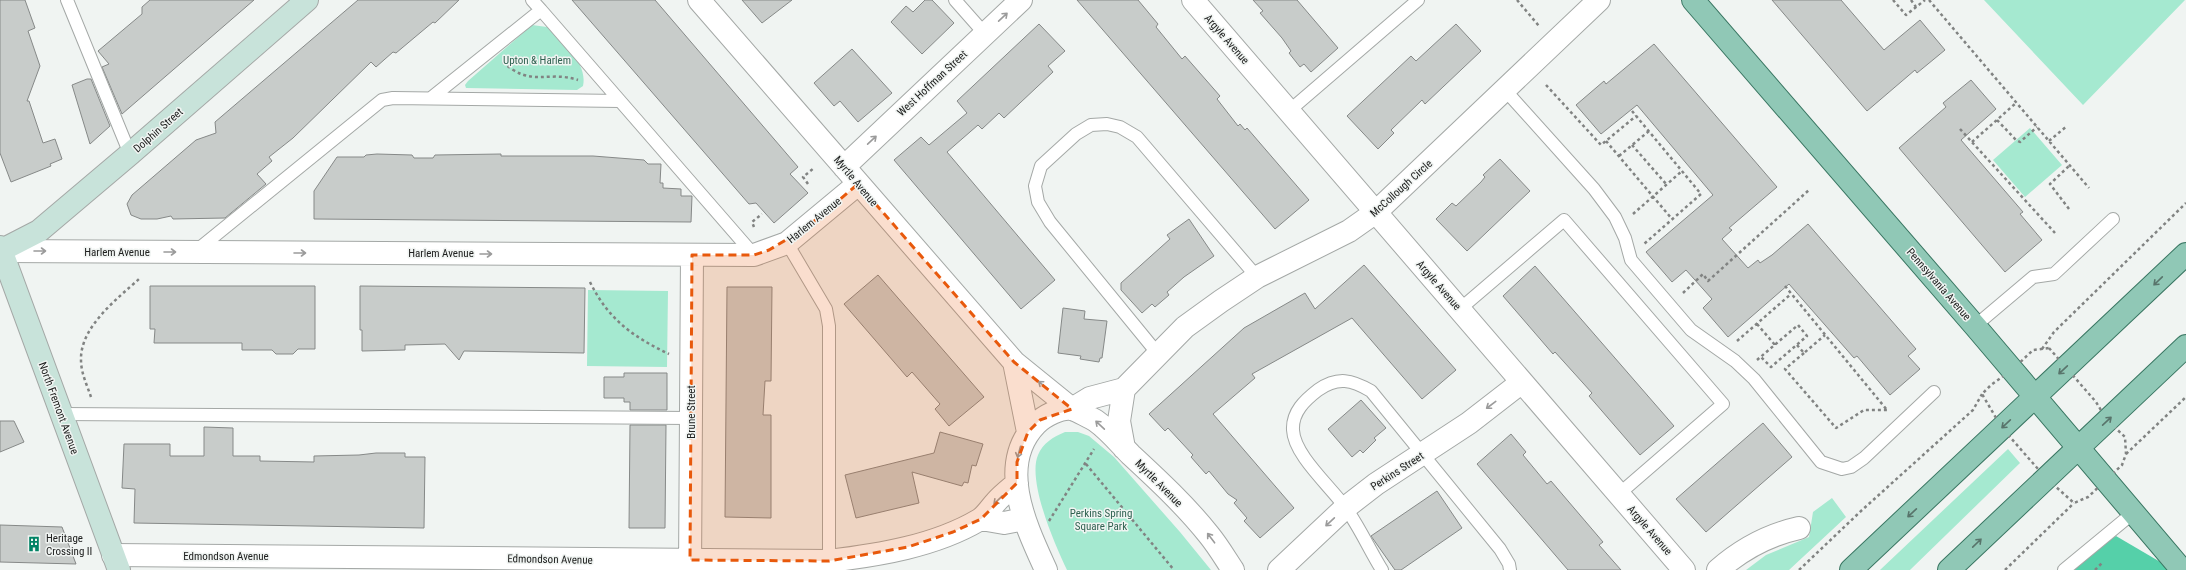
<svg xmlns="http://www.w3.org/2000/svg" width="2186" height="570" viewBox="0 0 2186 570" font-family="'Roboto Condensed',sans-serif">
  <rect width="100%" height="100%" fill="#f0f4f2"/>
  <!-- green -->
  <path fill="#a5e9d0" d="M1984 0H2185L2083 105Z
    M532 25 547 27C562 43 588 62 583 86L577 90 466 88 465 85 468 81Z
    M2030 128 2062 165 2025 197 1993 160Z
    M588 290 668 291 667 367 587 366Z
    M1065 432H1078L1089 436 1114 457 1180 532 1211 570H1067C1055 545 1027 481 1038 455 1043 443 1053 437 1065 432Z
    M2008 449 2020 463 1910 570H1880Z
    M1832 498 1846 517 1789 570H1746L1766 555 1809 537 1813 512Z"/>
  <!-- forest -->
  <path fill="#55d0a9" d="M2116 536 2174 570H2070L2088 553Z"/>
  <!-- building -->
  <path fill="#c8ccca" stroke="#868988" d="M0 0H25L35 28 28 31 40 66 27 101H29L43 143 55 139 62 159 50 164 51 166 11 182 0 153Z
    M150 0H254L122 114 102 67 109 64 98 51 142 14V7Z
    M358 0H459L435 23 433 22 396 53 393 52 376 67 371 62 293 138 269 157 272 161 257 174 266 184 225 218 173 219 171 216 157 219H141L131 215 127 204 132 195 196 140 216 133 215 122Z
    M572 0H655L798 167 790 174 808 193 774 223 756 203 749 204Z
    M742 0H792L762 23Z
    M925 0H932L954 23 922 54 891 22 906 6 913 12Z
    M1077 0H1138L1158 24 1156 27 1182 59 1185 56 1220 96 1217 99 1238 126 1240 124 1245 130 1247 128 1309 200 1275 229Z
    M1253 0H1297L1338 48 1311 72 1304 64 1300 67 1289 53 1291 51 1282 38 1260 13 1263 11Z
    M1772 0H1841L1884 50 1920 20 1945 50 1917 73 1915 70 1867 111Z
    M1039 24 1065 51 1048 66 1053 72 1004 118 999 113 982 129 978 125 947 152 1055 280 1021 309 894 160 921 137 929 145 967 113 957 101Z
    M1456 24 1481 51 1425 104 1422 100 1391 130 1394 133 1378 149 1347 116 1411 56 1416 61Z
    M1654 44 1777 187 1729 228 1732 230 1722 239 1748 268 1758 260 1760 263 1772 255 1808 224 1916 349 1908 356 1920 369 1890 395 1857 356 1854 358 1789 284 1728 337 1703 308 1712 299 1686 270 1672 282 1646 252 1713 195 1637 105 1601 134 1576 105 1604 81 1606 84Z
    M852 49 892 93 858 122 840 101 834 106 814 83Z
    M87 79H91L110 126 90 144 72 85Z
    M1971 80 1996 109 1961 140 2023 212 2020 214 2042 240 2005 272 1899 148 1946 107 1943 103Z
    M377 154 412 155 414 158H433L435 155 501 154V156H593L644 160 648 164H661L660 183H663V188L681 189V196H692L691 222 314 219V191L337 157H364L366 155Z
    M1500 159 1530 191 1467 251 1436 219 1452 203 1456 206 1481 182 1485 177 1483 175Z
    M1189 219 1214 256 1184 277 1167 292 1169 295 1155 307 1152 304 1142 313 1121 290V283L1170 239 1167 235Z
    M1364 265 1456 370 1422 399 1352 318 1252 374 1255 378 1213 414 1294 508 1260 538 1244 521 1247 518 1234 503 1237 500 1228 494 1209 471 1206 474 1191 457 1193 455 1168 428 1165 431 1149 414 1244 328 1305 293 1315 309Z
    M1535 266 1674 426 1640 455 1589 396 1592 393 1555 352 1553 354 1503 296Z
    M878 275 984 397 949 426 935 409 940 404 912 372 907 377 844 304Z
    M150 286H315V349H298L293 354H276L272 350H242V343H154L155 329H150Z
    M360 286 585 288 584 353 464 351 459 360 445 344 405 345V350L362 351V330H360Z
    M727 287H772L771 381H765L763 415H771V518L725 517Z
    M1063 308 1085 311 1084 319 1107 321 1102 358H1100L1099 362 1080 359 1081 356 1058 353Z
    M624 373H667V410H630V402H624V398H604V377H624Z
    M1361 400 1386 428 1374 438 1376 440 1363 453 1360 450 1352 457 1328 429Z
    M0 421H14L24 442 0 452Z
    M1763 423 1792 457 1706 532 1676 499Z
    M630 425H666L665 528H629Z
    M204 427 233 428V456H260V461L314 462V456L359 455 376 453H405V457H425L424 528 134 523 135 489 122 488 124 444H170V456H204Z
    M940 432 983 444 976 466 972 465 968 483 964 482 962 486 912 472 919 503 856 518 845 475 934 453Z
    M1511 434 1526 452 1523 455 1547 484 1551 481 1603 542 1599 545 1621 570H1568L1477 464Z
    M1437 491 1462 528 1401 570H1395L1371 536Z
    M0 525 62 527 76 564 0 562Z"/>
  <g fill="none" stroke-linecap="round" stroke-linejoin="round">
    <!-- service casing -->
    <g stroke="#a4a8a6" stroke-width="14">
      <path id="service" d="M67 0 130 154
        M532 0 541 10
        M955 0 985 34
        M1505 90 1594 189 1615 217 1625 238 1631 260 1691 330 1735 361 1754 379 1821 462 1842 469 1851 467 1864 458 1934 392
        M431 98 541 10 754 255
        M1289 111 1418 0
        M787 243 826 309 829 326V561
        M196 251 382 100 393 98 620 101
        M1460 309 1564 220 1723 404 1619 494
        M1975 326 2033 277 2054 274 2113 219
        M1158 354 1050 222 1038 202 1035 186 1041 166 1076 134 1091 125 1107 124 1120 127 1137 137 1257 277
        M61 414 691 418
        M1382 570C1369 549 1359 526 1345 507 1330 486 1294 455 1293 430 1292 412 1305 400 1318 390 1338 376 1352 380 1371 391L1500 549 1509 564 1510 570
        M2064 570 2133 513"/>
    </g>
    <!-- minor casing -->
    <g stroke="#a4a8a6" stroke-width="24">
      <path id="minor" d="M699 0 1014 362 1072 409 1090 398 1124 389 1185 327 1221 301 1257 277 1349 231 1376 212 1599 0
        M1193 0 1684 570
        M844 167 1021 0
        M1 251 754 255 787 243 858 184
        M1014 362 1028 432
        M1124 448 1119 421 1124 389
        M981 519 1004 523 1024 519
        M113 555 829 561C879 555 935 546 979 520 986 516 991 507 996 502 1002 495 1010 489 1017 483
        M690 570 692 255
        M1046 570C1026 526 996 465 1036 424 1044 416 1061 407 1072 409 1076 410 1093 419 1096 421 1109 430 1120 444 1131 455 1158 480 1186 506 1209 535 1218 546 1225 558 1233 570
        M1279 570 1345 508 1376 484 1469 423 1522 382
        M1718 570C1742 549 1768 535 1799 528"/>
    </g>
    <!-- secondary casing -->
    <g stroke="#a4a8a6" stroke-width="24">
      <path id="secondary" d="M0 247 119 570
        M0 251 39 231 130 154 307 0"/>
    </g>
    <!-- primary casing -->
    <g stroke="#397662" stroke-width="24">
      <path id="primary" d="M1693 0 1975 326 2182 570
        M1851 570 2186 254
        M1949 570 2186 346"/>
    </g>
    <!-- path -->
    <path stroke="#818382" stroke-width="2.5" stroke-dasharray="3 3" stroke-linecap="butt" d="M1517 0 1539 26
      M1893 0 1906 15 1925 0
      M1911 0 1916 7
      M1929 0 2089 188
      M503 62C531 88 547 70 578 80
      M1546 85 1601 145 1636 116
      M1632 111 1701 194 1644 244
      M1997 120 2016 140 2020 142 2037 127
      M1960 129 2055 233
      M1606 141 1672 219
      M2049 141 2067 126
      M1972 142 2016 103
      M1632 145 1667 185
      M1619 156 1649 131
      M808 184 803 177 814 168
      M2069 209 2050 184 2069 166
      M1633 214 1682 171
      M754 227 752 222 762 214
      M590 282C608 319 633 337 669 354
      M1785 286 1887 410
      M1683 293 1703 274 1708 281 1809 190
      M1757 324 1775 345
      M1737 341 1791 294
      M1797 345 1804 353 1825 335
      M2049 348 2096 402 2107 420 2125 437 2126 454 2122 465 2088 497 2074 503 2046 478 2002 428 1982 394 1991 385 2012 370 2033 350Z
      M2042 349 2054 332 2186 203
      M1804 353 1785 369 1836 428 1864 410H1887
      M1757 360 1798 325 1807 336 1771 367 1761 357
      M91 397C87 385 81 373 81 360 80 327 117 299 139 279
      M2126 454 2186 397
      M1086 464 1174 570
      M1049 521 1094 449
      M1799 570 1861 511 1973 410 1982 394
      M2005 570 2074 503
      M2095 570 2102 563"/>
    <!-- service -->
    <use href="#service" stroke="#fff" stroke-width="12"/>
    <!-- minor -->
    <use href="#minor" stroke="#fff" stroke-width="22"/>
    <!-- secondary -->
    <use href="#secondary" stroke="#c8e3da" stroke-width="22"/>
    <!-- primary -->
    <use href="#primary" stroke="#90c8b6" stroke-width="22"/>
  </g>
  <!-- one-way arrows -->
  <defs><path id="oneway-shaft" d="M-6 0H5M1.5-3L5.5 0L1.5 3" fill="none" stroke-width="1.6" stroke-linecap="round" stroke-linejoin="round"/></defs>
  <g stroke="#9b9b9b">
    <use href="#oneway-shaft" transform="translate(1003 17) rotate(-43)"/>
    <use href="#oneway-shaft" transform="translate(872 140) rotate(-43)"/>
    <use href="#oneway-shaft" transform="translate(40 251)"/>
    <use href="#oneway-shaft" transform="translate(170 252)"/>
    <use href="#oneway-shaft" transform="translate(300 253)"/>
    <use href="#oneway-shaft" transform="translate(486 254)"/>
    <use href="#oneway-shaft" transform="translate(1043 385) rotate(-141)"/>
    <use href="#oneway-shaft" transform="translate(1491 405) rotate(143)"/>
    <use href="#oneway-shaft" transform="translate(1100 425) rotate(-137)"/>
    <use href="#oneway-shaft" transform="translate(1019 452) rotate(105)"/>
    <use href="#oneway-shaft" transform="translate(998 500) rotate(136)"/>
    <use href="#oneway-shaft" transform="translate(1330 522) rotate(137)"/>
    <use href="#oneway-shaft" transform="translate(1211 538) rotate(-127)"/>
  </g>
  <g stroke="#58746b">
    <use href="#oneway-shaft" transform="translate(2158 281) rotate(136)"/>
    <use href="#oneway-shaft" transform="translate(2063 370) rotate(137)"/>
    <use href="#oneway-shaft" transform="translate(2107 421) rotate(-43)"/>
    <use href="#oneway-shaft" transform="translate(2006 424) rotate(137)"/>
    <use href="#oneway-shaft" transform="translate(1912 513) rotate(137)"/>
    <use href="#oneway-shaft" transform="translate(1977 543) rotate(-44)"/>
  </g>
  <!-- marked area -->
  <path fill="#e8590c" fill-opacity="0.2" stroke="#e8590c" stroke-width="3" stroke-dasharray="8 5" stroke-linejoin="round" d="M858 184 1014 362 1072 409 1040 420 1028 432 1017 462V483L981 519 953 532 908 547 829 561 690 560 692 255H754L769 250 806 228Z"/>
  <!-- icons -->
  <defs>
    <g id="building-bare" transform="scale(1.2)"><path d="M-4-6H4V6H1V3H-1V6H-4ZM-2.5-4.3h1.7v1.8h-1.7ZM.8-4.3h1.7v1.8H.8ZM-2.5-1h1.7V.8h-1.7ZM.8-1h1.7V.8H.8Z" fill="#008264" stroke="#f0f4f2" stroke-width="2.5" paint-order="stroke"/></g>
  </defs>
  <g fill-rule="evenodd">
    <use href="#building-bare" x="34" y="544"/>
  </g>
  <g text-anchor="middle" stroke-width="3" stroke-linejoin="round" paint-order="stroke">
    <!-- street labels -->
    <g font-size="11" fill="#202120" stroke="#f0f4f2">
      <text transform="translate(1227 39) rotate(49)" y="4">Argyle Avenue</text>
      <text transform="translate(932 83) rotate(-43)" y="4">West Hoffman Street</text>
      <text transform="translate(158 130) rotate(-41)" y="4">Dolphin Street</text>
      <text transform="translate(856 181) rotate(50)" y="4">Myrtle Avenue</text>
      <text transform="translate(1401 188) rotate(-42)" y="4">McCollough Circle</text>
      <text transform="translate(814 220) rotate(-39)" y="4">Harlem Avenue</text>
      <text x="117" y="256">Harlem Avenue</text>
      <text x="441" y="257">Harlem Avenue</text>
      <text transform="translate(1939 284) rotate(49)" y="4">Pennsylvania Avenue</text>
      <text transform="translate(1439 285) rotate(49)" y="4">Argyle Avenue</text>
      <text transform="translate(59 408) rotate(70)" y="4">North Fremont Avenue</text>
      <text transform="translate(691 412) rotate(-90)" y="4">Brune Street</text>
      <text transform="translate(1397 471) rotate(-33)" y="4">Perkins Street</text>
      <text transform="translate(1159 483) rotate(45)" y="4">Myrtle Avenue</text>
      <text transform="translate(1650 530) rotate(49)" y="4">Argyle Avenue</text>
      <text x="226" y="560">Edmondson Avenue</text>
      <text transform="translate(550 559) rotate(1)" y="4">Edmondson Avenue</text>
    </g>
    <!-- park labels -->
    <g font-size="11" fill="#306251" stroke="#f0f4f2">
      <text x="537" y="64">Upton &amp; Harlem</text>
      <text x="1101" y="517">Perkins Spring<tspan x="1101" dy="13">Square Park</tspan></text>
    </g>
    <!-- poi labels -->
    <g font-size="11" fill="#202120" stroke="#f0f4f2" text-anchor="start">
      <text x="46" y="542">Heritage<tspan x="46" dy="13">Crossing II</tspan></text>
    </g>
  </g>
</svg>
